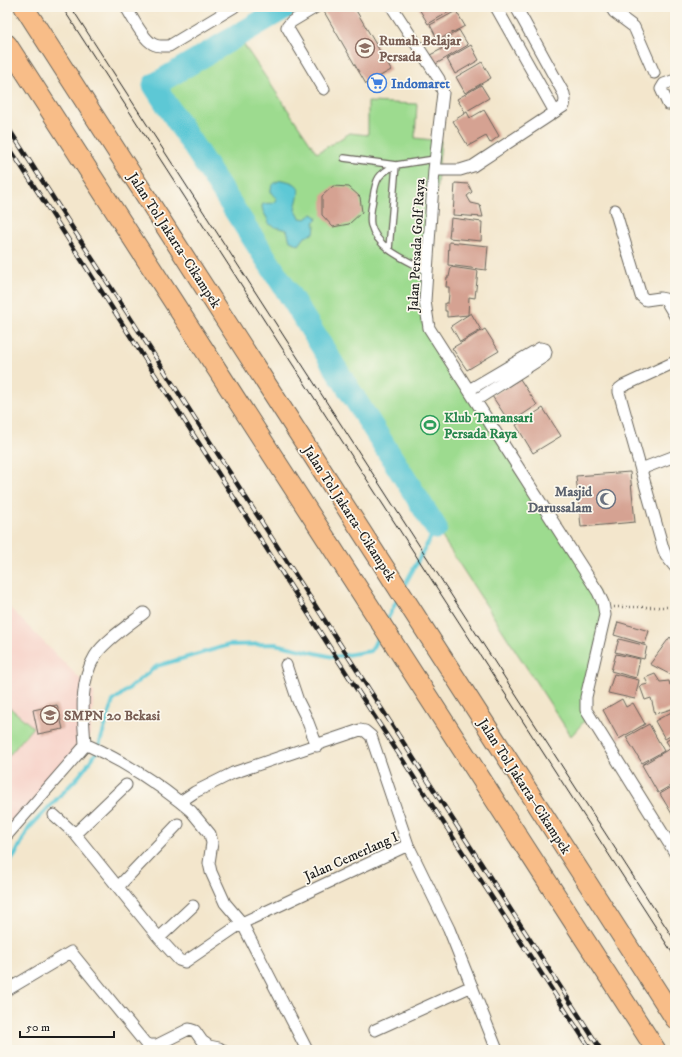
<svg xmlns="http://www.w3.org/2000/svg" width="682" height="1057" viewBox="0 0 682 1057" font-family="'IM FELL DW Pica',serif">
  <rect width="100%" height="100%" fill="#fbf7ec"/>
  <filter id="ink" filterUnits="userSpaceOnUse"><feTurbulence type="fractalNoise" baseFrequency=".025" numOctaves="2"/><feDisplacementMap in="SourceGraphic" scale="8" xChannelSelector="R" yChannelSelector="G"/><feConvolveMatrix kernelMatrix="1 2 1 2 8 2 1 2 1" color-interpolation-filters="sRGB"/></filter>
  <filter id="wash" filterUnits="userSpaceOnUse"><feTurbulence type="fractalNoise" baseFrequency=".012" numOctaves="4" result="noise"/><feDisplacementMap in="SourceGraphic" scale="16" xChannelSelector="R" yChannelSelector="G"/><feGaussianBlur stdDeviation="0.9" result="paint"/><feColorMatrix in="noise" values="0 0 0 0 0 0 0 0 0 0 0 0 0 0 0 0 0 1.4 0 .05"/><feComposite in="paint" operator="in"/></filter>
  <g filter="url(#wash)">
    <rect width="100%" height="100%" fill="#f3e6cc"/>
    <!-- built -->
    <path fill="#f7d1c8" d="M7 605 94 693 90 736 14 827 7 821Z"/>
    <!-- green -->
    <path fill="#9ddb8f" stroke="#5c7c56" d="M238 36 317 153 350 133 368 135V102L417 104 415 138 441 141 429 272 422 322 598 592 604 607 586 697 589 716 571 736 436 528 287 291 154 85Z
      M10 708 33 727 7 758V711Z"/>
    <!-- water -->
    <path fill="#5dc8d5" stroke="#3c7278" d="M282 180C305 184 299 191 295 209L300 218 306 219 312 214 317 217 316 221 314 222 315 226 314 233 305 237 299 245 290 241 287 230 275 227 269 224C268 217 262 213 262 206L263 204C269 202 274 206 277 199 275 197 271 194 271 191 270 185 277 181 282 180Z"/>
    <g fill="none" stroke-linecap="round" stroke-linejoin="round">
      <!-- stream -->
      <path stroke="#5dc8d5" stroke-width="4" d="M404 586 436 528
        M386 622 398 598
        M7 866 15 855 29 828 79 776 97 752 113 701 157 666 229 645 275 644 333 657 371 651 380 633"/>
      <!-- river -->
      <path stroke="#5dc8d5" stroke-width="23" d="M286 7 154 85 287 291 436 528"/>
    </g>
    <g id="blocks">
      <!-- building -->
      <path fill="#d5a292" d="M328 7H354L391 70 366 84 323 10Z
        M418 7H453L454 9 428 24Z
        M456 11 465 26 438 40 430 25Z
        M459 30 468 45 436 64 430 55 442 49 438 43Z
        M471 45 479 60 455 74 447 59Z
        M482 62 491 78 465 93 456 77Z
        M481 85 489 98 465 112 457 99Z
        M484 110 499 136 490 143 486 136 468 146 453 121 467 112 470 118Z
        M455 183 468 184 472 192 467 196 471 203 480 205 483 217 453 215Z
        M333 186 349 187 360 197 362 212 349 224 333 227 322 215V196Z
        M451 218 482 222 481 241 449 238Z
        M449 242 488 246 486 270 448 265Z
        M451 267 478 271 475 298 469 297 468 315 447 317V311H445V303H448L449 294V287H446L447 277H449Z
        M471 313 481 330 460 342 451 326Z
        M485 329 499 351 467 370 452 348Z
        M520 379 537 405 510 423 492 396Z
        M543 408 561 436 533 453 516 425Z
        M630 472 635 522 581 527 576 476Z
        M618 622 649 631 645 644 614 635Z
        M670 637 675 643V677L650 664Z
        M619 639 647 646 644 659 615 652Z
        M616 654 640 659 636 678 611 671Z
        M614 674 639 680 635 699 608 693Z
        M655 674 660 682 669 681 670 685 675 684V708L655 714 651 698 645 700 640 686 648 684 645 678Z
        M622 699 626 707 633 703 645 724 619 739 603 710Z
        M57 705 63 729 38 734 33 710Z
        M675 710V733L665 739 655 721Z
        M649 724 664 751 642 763 626 737Z
        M675 736V755L666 741Z
        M669 749 675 758V783L658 793 642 765Z
        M675 785V819L660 794Z"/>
    </g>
  </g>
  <g filter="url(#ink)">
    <use href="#blocks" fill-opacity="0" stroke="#67635a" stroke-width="1"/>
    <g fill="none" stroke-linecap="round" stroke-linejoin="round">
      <!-- service casing -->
      <g stroke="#67635a" stroke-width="8">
        <path id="service" d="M344 158 396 165 435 159
          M396 165C378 174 376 178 373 198 372 206 369 217 371 225 378 250 407 260 427 271
          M389 249 396 165"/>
      </g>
      <!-- minor casing -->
      <g stroke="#67635a" stroke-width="13">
        <path id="minor" d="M126 7C132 17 143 39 153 44 158 47 163 46 169 46L234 7
          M316 7 291 22 287 27 324 89
          M392 7 439 79 443 93 434 170 425 301 429 328 598 592 603 603 605 615 586 697V710L675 853
          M496 7 555 112
          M611 7 614 12 634 27 654 73
          M668 104 661 89 664 84 675 80
          M434 170H460L473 166 564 106 565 100 564 94 516 7
          M615 210 641 296 646 300 660 298 665 299 675 316
          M675 362 623 386 619 389V392L663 548 666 556 675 567
          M469 390 540 348 545 349 546 352 545 356 476 400
          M641 469 675 456
          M286 665 298 701 306 717 317 746
          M85 744C119 759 151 779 180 802L195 792 233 773 360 730 365 731 371 736 408 845 449 929 497 1050
          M180 802 191 811 210 834 212 843 209 863 211 872 225 903 242 923 307 1050
          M54 815 75 834 159 938 179 960 185 962 242 923 408 845
          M75 834 126 785
          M7 835 83 748 85 744C83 715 79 682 95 656 104 641 130 624 144 613
          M118 887 178 824
          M159 938 193 906
          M7 990 71 952 145 1043 149 1045H157L189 1029 195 1031 202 1041 209 1046 219 1048 222 1050
          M375 1030 472 986"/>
      </g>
      <!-- motorway casing -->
      <g stroke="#67635a" stroke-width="21">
        <path id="motorway" d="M24 7 675 1019
          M7 44 656 1050"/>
      </g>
      <!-- path -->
      <path stroke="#67635a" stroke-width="2.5" stroke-dasharray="1 3" stroke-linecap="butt" d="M614 607H675"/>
      <!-- service -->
      <use href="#service" stroke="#fff" stroke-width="5.5"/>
      <!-- minor -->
      <use href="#minor" stroke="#fff" stroke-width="11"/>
      <!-- motorway -->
      <use href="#motorway" stroke="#f8bd88" stroke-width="19"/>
      <!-- tram -->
      <path stroke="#1c1c1c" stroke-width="1" d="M62 7 675 957
        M71 7 675 941"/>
      <!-- rail casing -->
      <g stroke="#1c1c1c" stroke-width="4.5">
        <path id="rail" d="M7 126 601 1050
          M7 144 354 685 591 1050"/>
      </g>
      <!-- rail -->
      <use href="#rail" stroke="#fbf7ec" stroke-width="3" stroke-dasharray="9" stroke-linecap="butt"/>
    </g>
  </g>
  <!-- icons -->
  <defs>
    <g id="school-ring" transform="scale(1)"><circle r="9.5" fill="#fbf7ec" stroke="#8d6e63" stroke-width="1.5"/><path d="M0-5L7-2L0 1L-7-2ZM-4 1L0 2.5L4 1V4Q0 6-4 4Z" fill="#8d6e63"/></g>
    <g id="supermarket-ring" transform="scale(1)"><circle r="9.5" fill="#fbf7ec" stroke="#3f7fe0" stroke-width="1.5"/><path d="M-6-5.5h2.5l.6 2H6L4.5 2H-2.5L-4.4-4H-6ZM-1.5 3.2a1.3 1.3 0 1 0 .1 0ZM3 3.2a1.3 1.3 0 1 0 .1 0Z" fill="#3f7fe0"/></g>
    <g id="stadium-ring" transform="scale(1)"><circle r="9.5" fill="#fbf7ec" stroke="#2e9e5b" stroke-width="1.5"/><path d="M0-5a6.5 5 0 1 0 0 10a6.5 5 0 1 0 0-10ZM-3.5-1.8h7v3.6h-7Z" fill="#2e9e5b"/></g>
    <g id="mosque-ring" transform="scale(1)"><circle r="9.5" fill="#fbf7ec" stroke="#6b7280" stroke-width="1.5"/><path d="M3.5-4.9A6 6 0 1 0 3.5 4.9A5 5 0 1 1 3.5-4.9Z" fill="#6b7280"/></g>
  </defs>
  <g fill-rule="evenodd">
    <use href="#school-ring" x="365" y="48"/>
    <use href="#supermarket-ring" x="377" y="83"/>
    <use href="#stadium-ring" x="430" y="425"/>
    <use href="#mosque-ring" x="606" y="499"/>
    <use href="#school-ring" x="50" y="715"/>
  </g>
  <g text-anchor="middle" stroke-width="3.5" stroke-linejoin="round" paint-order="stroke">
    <!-- education labels -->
    <g font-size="14" font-weight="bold" fill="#785e54" stroke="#fbf7ec" text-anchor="start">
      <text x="379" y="45">Rumah Belajar<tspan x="379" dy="16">Persada</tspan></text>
      <text x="64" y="720">SMPN 20 Bekasi</text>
    </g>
    <!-- shop labels -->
    <g font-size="14" font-weight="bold" fill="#366cbe" stroke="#fbf7ec" text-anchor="start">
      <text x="391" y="88">Indomaret</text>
    </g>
    <!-- street labels -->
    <g font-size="14" fill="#1c1c1c" stroke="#fbf7ec">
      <text transform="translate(175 240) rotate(57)" y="5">Jalan Tol Jakarta–Cikampek</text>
      <text transform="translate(416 245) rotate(-87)" y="5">Jalan Persada Golf Raya</text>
      <text transform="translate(350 513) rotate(57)" y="5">Jalan Tol Jakarta–Cikampek</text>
      <text transform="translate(525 786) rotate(57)" y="5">Jalan Tol Jakarta–Cikampek</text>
      <text transform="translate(351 856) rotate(-24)" y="5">Jalan Cemerlang I</text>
    </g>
    <!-- leisure labels -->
    <g font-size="14" font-weight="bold" fill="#27864d" stroke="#fbf7ec" text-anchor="start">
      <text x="444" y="422">Klub Tamansari<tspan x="444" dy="16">Persada Raya</tspan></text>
    </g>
    <!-- worship labels -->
    <g font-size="14" font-weight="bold" fill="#5b616d" stroke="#fbf7ec" text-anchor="end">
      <text x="592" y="496">Masjid<tspan x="592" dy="16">Darussalam</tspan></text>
    </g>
  </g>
  <!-- margin -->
  <rect width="682" height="1057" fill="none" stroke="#fbf7ec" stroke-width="24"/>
  <!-- scale -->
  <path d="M20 1031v6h94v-6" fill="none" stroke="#1c1c1c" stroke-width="2"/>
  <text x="26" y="1031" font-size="12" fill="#1c1c1c" stroke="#fbf7ec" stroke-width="3" paint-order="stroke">50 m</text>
</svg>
